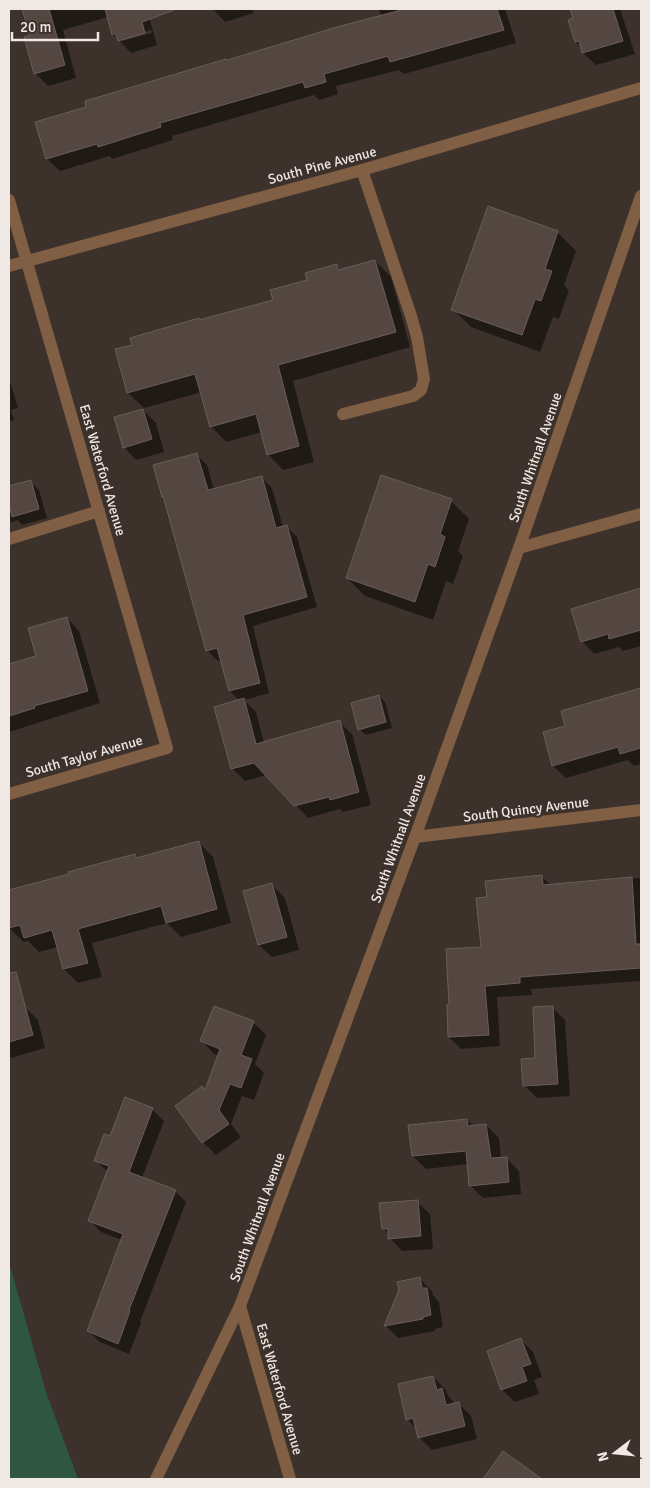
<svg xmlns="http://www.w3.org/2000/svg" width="650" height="1488" viewBox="0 0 650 1488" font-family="Signika,sans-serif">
  <rect width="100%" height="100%" fill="#3d312b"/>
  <!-- green -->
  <path fill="#2f5640" d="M9 1262 46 1392 78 1479H9Z"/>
  <!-- shadow -->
  <path fill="#0007" fill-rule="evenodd" d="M24 9H152L147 10 157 45 131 53 113 34 108 17 63 30 76 78 48 86 36 74 31 36ZM151 30 152 33 122 41V39Z
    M213 9H252L254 13 225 22Z
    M379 9H505L516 43 404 74 399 70 336 86 338 94 319 100 314 95 172 136 173 140 112 159 110 156 60 171 47 159 37 123 88 107 86 101 147 82 381 16Z
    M571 9H620L635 54 596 65 583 53 582 48 576 42 575 19Z
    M489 208 558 233 576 251 564 285 569 290 559 319 553 317 540 352 471 327 453 309Z
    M375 261 391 277 410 347 293 381 314 462 283 470 268 454 262 432 226 442 211 426 202 392 144 408 128 393 116 350 134 346 200 321 274 301 336 266 341 271Z
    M9 378 18 408 11 410 14 420 9 422Z
    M143 410 156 423 164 452 136 460 124 447Z
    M197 455 207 465 214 490 261 477 272 488 283 527 286 526 297 537 317 607 253 626 269 693 244 700 256 712 264 743 339 722 352 734 371 805 343 812 340 809 308 818 267 775 245 781 232 768 240 701 230 691 222 660 218 661 207 650 165 499 163 496 155 466Z
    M30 481 39 490 47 518 22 525 18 520 9 523V487Z
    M451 501 469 519 458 551 463 556 453 584 446 581 433 620 365 596 347 578Z
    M641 590V646L623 651 619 647 594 654 582 641 572 609Z
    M67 618 79 631 100 703 9 732V665L38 656Z
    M640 690 641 764 634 766 628 760 566 778 553 766 544 733 567 727Z
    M379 696 385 702 392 728 366 735 359 729Z
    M198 842 213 857 231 923 181 937 167 923 92 943 102 977 78 983 64 969 58 947 39 952 28 941 24 942 9 928V892L134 856 137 859Z
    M542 877 551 885 601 880 641 878V981L531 989 532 995 497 997 500 1046 461 1049 449 1037 482 948 488 898Z
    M272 885 285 898 299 950 272 957 259 945Z
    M25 1007 38 1020 45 1048 11 1058 9 1056V1012Z
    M552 1007 565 1020 570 1096 537 1098 525 1086 536 1059Z
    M253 1022 266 1035 255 1064 264 1073 254 1100 242 1096 231 1124 241 1137 216 1155 203 1142 205 1091 219 1055 214 1054 202 1041Z
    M152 1109 164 1121 142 1178 175 1191 186 1202 140 1322 141 1323 129 1354 100 1342 88 1331 122 1240 101 1232 90 1221 108 1172 95 1160 111 1138Z
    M467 1120 473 1126 486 1125 499 1138 501 1158H506L519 1171 521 1194 483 1198 470 1185 469 1164 426 1169 413 1156Z
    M417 1202 430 1214 433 1249 402 1251 390 1238 389 1235 383 1228Z
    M420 1279 432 1291 433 1295 439 1302 443 1327 435 1329V1331L398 1338 386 1326 400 1290Z
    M521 1340 533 1352 542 1377 534 1380 539 1394 515 1402 502 1390Z
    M433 1377 446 1390 447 1394 455 1404 458 1403 471 1416 477 1439 432 1450 419 1437 417 1429 407 1419Z
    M504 1453 536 1476 539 1479H484Z"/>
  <!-- building -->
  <path fill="#544741" stroke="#6b5d57" d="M22 9H49L65 65 34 74 24 37 30 35Z
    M105 9H174V10L142 22 145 33 118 41 115 33 112 35Z
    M405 9H497L504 30 390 62 388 56 324 74 326 82 305 88 303 82 160 123 161 127 98 147 97 144 46 159 35 122 86 107 85 101 226 59 227 60 337 27Z
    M570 9H613L623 41 582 53 579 41 575 42 568 20 573 18Z
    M488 206 558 231 545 269 552 271 541 301 535 299 522 335 451 310Z
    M375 260 396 332 278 365 299 446 267 455 256 414 210 427 195 374 127 393 115 349 132 345 130 338 199 318V320L273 300 270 290 307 280 305 273 337 264 338 270Z
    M143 409 152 439 123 448 114 417Z
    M197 453 208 490 262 476 276 528 287 525 307 597 243 615 260 683 229 691 217 648 206 651 163 496 162 497 153 465Z
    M381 475 452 499 440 534 445 537 435 567 428 564 415 602 346 578Z
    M31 480 39 509 12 517 9 504V486Z
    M641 588V630L609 639 608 634 581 642 571 609Z
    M67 617 88 691 34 706 35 708 9 716V664L36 656 28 628Z
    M641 688V748L620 754 618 747 552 766 543 732 565 726 561 711Z
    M379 695 386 722 358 730 351 703Z
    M244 698 256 744 340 720 359 792 330 800 329 797 294 806 254 763 231 769 214 707Z
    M199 841 217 909 166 923 161 906 78 929 88 963 63 969 52 930 24 938 20 925 9 928V890L69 874 68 872 116 859 135 854 136 858Z
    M542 875 543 885 632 877 636 944H641V968L520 977V983L485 986 489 1035 448 1037 447 1005 449 1004 446 949 481 947 476 898 487 897 485 881Z
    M272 883 287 937 258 945 243 891Z
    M16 972 33 1035 9 1042V973Z
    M214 1006 254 1021 241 1055 252 1059 241 1088 230 1084 219 1110 229 1124 202 1143 175 1106 202 1086 205 1090 220 1049 200 1041Z
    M553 1006 558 1084 523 1086 521 1059 535 1058 533 1007Z
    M125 1097 153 1108 129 1172 176 1190 129 1310 130 1311 118 1344 87 1331 123 1234 88 1221 109 1166 94 1161 104 1134 110 1136Z
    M467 1119 468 1126 486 1124 491 1158 507 1157 509 1182 469 1186 466 1151 412 1156 408 1125Z
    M418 1200 421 1236 388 1239V1229H382L379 1203Z
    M420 1277 422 1288H427L431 1315 423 1317V1319L384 1326 399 1290 397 1282Z
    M521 1338 531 1364 522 1367 527 1381 501 1390 487 1351Z
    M433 1376 437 1390 442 1388 446 1405 459 1402 465 1426 418 1438 413 1418 406 1420 398 1384Z
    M503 1451 542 1479H483Z"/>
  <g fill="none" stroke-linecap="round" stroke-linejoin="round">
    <!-- service -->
    <path stroke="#815f44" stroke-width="12" d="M343 414 413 396 421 390 424 379 417 337 411 316 362 170
      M9 539 99 511"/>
    <!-- minor -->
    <path stroke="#815f44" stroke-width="12" d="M9 200 167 748 9 794
      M9 266 362 170 641 88
      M519 548 641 514
      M415 837 641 810
      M240 1306 290 1479"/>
    <!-- tertiary -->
    <path stroke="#815f44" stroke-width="12" d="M156 1479 240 1306 415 837 519 548 641 196"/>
  </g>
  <g text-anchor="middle" stroke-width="4.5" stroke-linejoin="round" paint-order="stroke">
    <!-- street labels -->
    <g font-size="14" fill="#f0e8e4" stroke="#3d312b">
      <text transform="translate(322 165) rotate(-15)" y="5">South Pine Avenue</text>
      <text transform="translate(535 457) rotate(-71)" y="5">South Whitnall Avenue</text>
      <text transform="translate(103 470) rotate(74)" y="5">East Waterford Avenue</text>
      <text transform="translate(84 756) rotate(-16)" y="5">South Taylor Avenue</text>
      <text transform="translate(526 809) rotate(-7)" y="5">South Quincy Avenue</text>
      <text transform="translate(398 838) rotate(-70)" y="5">South Whitnall Avenue</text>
      <text transform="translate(257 1217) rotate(-70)" y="5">South Whitnall Avenue</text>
      <text transform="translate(280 1389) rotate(74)" y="5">East Waterford Avenue</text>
    </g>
  </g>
  <!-- border -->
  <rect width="650" height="1488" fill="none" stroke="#f0e8e4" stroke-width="20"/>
  <!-- north arrow -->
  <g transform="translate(615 1453) rotate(254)" stroke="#3d312b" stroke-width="4" paint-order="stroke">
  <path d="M0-4L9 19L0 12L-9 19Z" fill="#f0e8e4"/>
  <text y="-8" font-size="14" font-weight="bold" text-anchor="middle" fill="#f0e8e4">N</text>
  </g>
  <!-- scale -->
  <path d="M12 32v8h86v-8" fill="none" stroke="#f0e8e4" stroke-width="2.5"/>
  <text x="20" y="32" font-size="15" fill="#f0e8e4" stroke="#3d312b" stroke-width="4" paint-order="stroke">20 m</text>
</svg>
